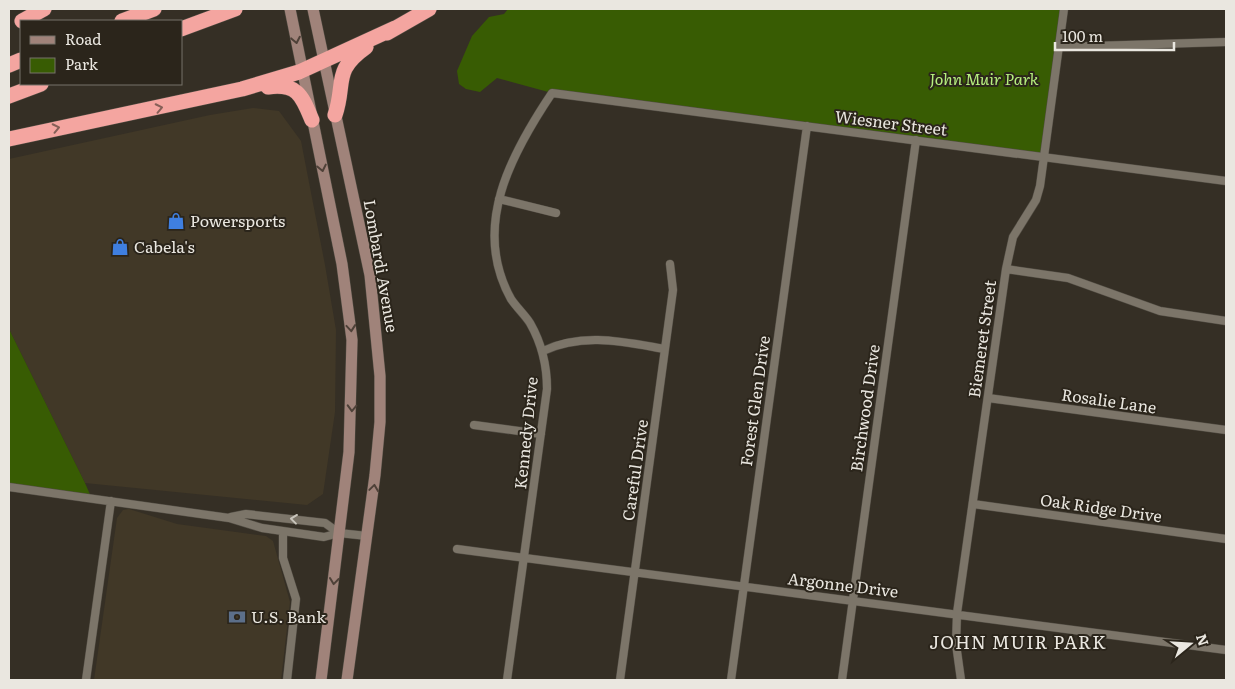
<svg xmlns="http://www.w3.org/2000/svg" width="1235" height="689" viewBox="0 0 1235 689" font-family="Literata,serif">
  <rect width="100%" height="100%" fill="#352f25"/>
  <!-- built -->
  <path fill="#413827" d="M253 108 279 111 301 141 325 265 336 330 335 412 323 494 307 505 85 483 9 329V159L210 115Z
    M129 509 177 524 266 536 273 541 290 602 281 680H94L117 518 123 510Z"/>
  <!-- green -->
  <path fill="#385c03" d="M508 9H1064L1044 157 552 93 497 78 480 92 466 89 459 84 457 71 472 36 489 17 504 14Z
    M9 329 85 483 92 499 9 486Z"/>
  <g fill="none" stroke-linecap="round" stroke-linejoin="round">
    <!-- minor casing -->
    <g stroke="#524d44" stroke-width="9">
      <path id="minor" d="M1059 47 1226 42
        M499 199 556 213
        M1006 269 1068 278 1160 311 1226 321
        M543 351C583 332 624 342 665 349
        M988 398 1226 430
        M474 425 541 434
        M9 487 229 518 262 528 324 537 339 533 367 536
        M973 504 1226 539
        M231 517 246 514 325 523 339 533
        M283 531V558L296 599 287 680
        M457 549 1226 650
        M86 680 111 501
        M507 680 547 389C547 365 542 344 530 323 525 315 517 308 511 299 471 227 511 154 552 93L1226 181
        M620 680 673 290 670 264
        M731 680 807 126
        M842 680 916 140
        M961 680 956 644 957 613 1006 269 1013 237 1036 200 1040 186 1064 9"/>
    </g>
    <!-- secondary casing -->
    <g stroke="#524d44" stroke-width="12">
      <path id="secondary" d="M290 9 342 264 352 340 349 452 321 680
        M313 9 370 275 380 376V422L375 475 347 680"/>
    </g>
    <!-- motorway casing -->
    <g stroke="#524d44" stroke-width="16">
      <path id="motorway" d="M22 21 44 9
        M122 21 154 9
        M181 29 235 9
        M387 33 429 9
        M9 65 21 60
        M268 87C298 83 302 96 312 120
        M9 96 41 84
        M335 115C346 83 332 71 366 47
        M9 139 242 89 299 72 395 28"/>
    </g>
    <!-- minor -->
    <use href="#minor" stroke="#7c7569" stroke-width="8"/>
    <!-- secondary -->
    <use href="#secondary" stroke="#a0837a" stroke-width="11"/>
    <!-- motorway -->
    <use href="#motorway" stroke="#f4a5a0" stroke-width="15"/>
  </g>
  <!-- one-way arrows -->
  <defs><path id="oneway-chevron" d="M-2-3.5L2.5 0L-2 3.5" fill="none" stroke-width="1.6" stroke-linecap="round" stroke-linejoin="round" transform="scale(1.25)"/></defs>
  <g stroke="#4e4138">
    <use href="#oneway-chevron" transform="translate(296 40) rotate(79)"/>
    <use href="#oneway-chevron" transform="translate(322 168) rotate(78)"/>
    <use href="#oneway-chevron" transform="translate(351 328) rotate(85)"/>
    <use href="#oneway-chevron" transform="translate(352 408) rotate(92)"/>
    <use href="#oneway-chevron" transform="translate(374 488) rotate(-82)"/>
    <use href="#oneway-chevron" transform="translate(334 581) rotate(97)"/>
  </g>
  <g stroke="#855f57">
    <use href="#oneway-chevron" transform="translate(159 108) rotate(-12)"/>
    <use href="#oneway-chevron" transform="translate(56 128) rotate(-12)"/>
  </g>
  <use stroke="#c9c5bc" href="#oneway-chevron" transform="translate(294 519) rotate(-173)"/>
  <!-- icons -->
  <defs>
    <g id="shop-bare" transform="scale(1.35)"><path d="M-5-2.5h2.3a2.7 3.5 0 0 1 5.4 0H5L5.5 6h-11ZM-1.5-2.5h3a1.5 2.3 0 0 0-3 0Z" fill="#3f7fe0" stroke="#2b251b" stroke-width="2.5" paint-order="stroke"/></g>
    <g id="bank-bare" transform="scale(1.35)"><path d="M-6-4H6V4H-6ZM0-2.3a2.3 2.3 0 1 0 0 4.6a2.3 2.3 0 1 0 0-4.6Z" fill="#5c6f8a" stroke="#2b251b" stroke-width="2.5" paint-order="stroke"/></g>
  </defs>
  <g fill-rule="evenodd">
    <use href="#shop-bare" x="176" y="221"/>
    <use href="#shop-bare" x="120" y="247"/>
    <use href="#bank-bare" x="237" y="617"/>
  </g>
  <g text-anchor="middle" stroke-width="4" stroke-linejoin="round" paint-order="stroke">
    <!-- park labels -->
    <g font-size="16" font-style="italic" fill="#b6ef7e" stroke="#2b251b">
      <text x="984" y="85">John Muir Park</text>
    </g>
    <!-- street labels -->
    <g font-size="16" fill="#eae7e0" stroke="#2b251b">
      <text transform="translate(891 123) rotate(7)" y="6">Wiesner Street</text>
      <text transform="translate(381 266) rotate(80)" y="6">Lombardi Avenue</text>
      <text transform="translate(982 339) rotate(-82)" y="6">Biemeret Street</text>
      <text transform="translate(755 401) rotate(-82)" y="6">Forest Glen Drive</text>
      <text transform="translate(1109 401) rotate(8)" y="6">Rosalie Lane</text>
      <text transform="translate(865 408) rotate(-82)" y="6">Birchwood Drive</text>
      <text transform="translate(526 433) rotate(-84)" y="6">Kennedy Drive</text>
      <text transform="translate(635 470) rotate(-82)" y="6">Careful Drive</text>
      <text transform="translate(1101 508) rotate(8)" y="6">Oak Ridge Drive</text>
      <text transform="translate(843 585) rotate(7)" y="6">Argonne Drive</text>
    </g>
    <!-- poi labels -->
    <g font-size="16" fill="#eae7e0" stroke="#2b251b" text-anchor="start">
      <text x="190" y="227">Powersports</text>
      <text x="134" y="253">Cabela's</text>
      <text x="251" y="623">U.S. Bank</text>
    </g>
    <!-- neighbourhood labels -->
    <g font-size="18" letter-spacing="1" fill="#eae7e0" stroke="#2b251b">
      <text x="1018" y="649">JOHN MUIR PARK</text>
    </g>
  </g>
  <!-- border -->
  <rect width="1235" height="689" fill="none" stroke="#eae7e0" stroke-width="20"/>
  <!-- legend -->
  <rect x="20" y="20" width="162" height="65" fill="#2b251b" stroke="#77736a"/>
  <rect x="30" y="36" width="25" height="8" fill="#a0837a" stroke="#77736a"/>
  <text x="65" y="45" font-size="15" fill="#eae7e0">Road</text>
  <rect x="30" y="58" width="25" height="15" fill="#385c03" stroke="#77736a"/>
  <text x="65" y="70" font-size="15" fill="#eae7e0">Park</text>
  <!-- north arrow -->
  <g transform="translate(1190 644) rotate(72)" stroke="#2b251b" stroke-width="4" paint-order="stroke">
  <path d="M0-4L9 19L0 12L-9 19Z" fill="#eae7e0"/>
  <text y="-8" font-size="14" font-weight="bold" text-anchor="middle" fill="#eae7e0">N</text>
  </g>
  <!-- scale -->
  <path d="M1055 42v8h119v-8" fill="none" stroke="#eae7e0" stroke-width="2.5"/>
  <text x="1062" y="42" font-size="15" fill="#eae7e0" stroke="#2b251b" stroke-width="4" paint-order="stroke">100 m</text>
</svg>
